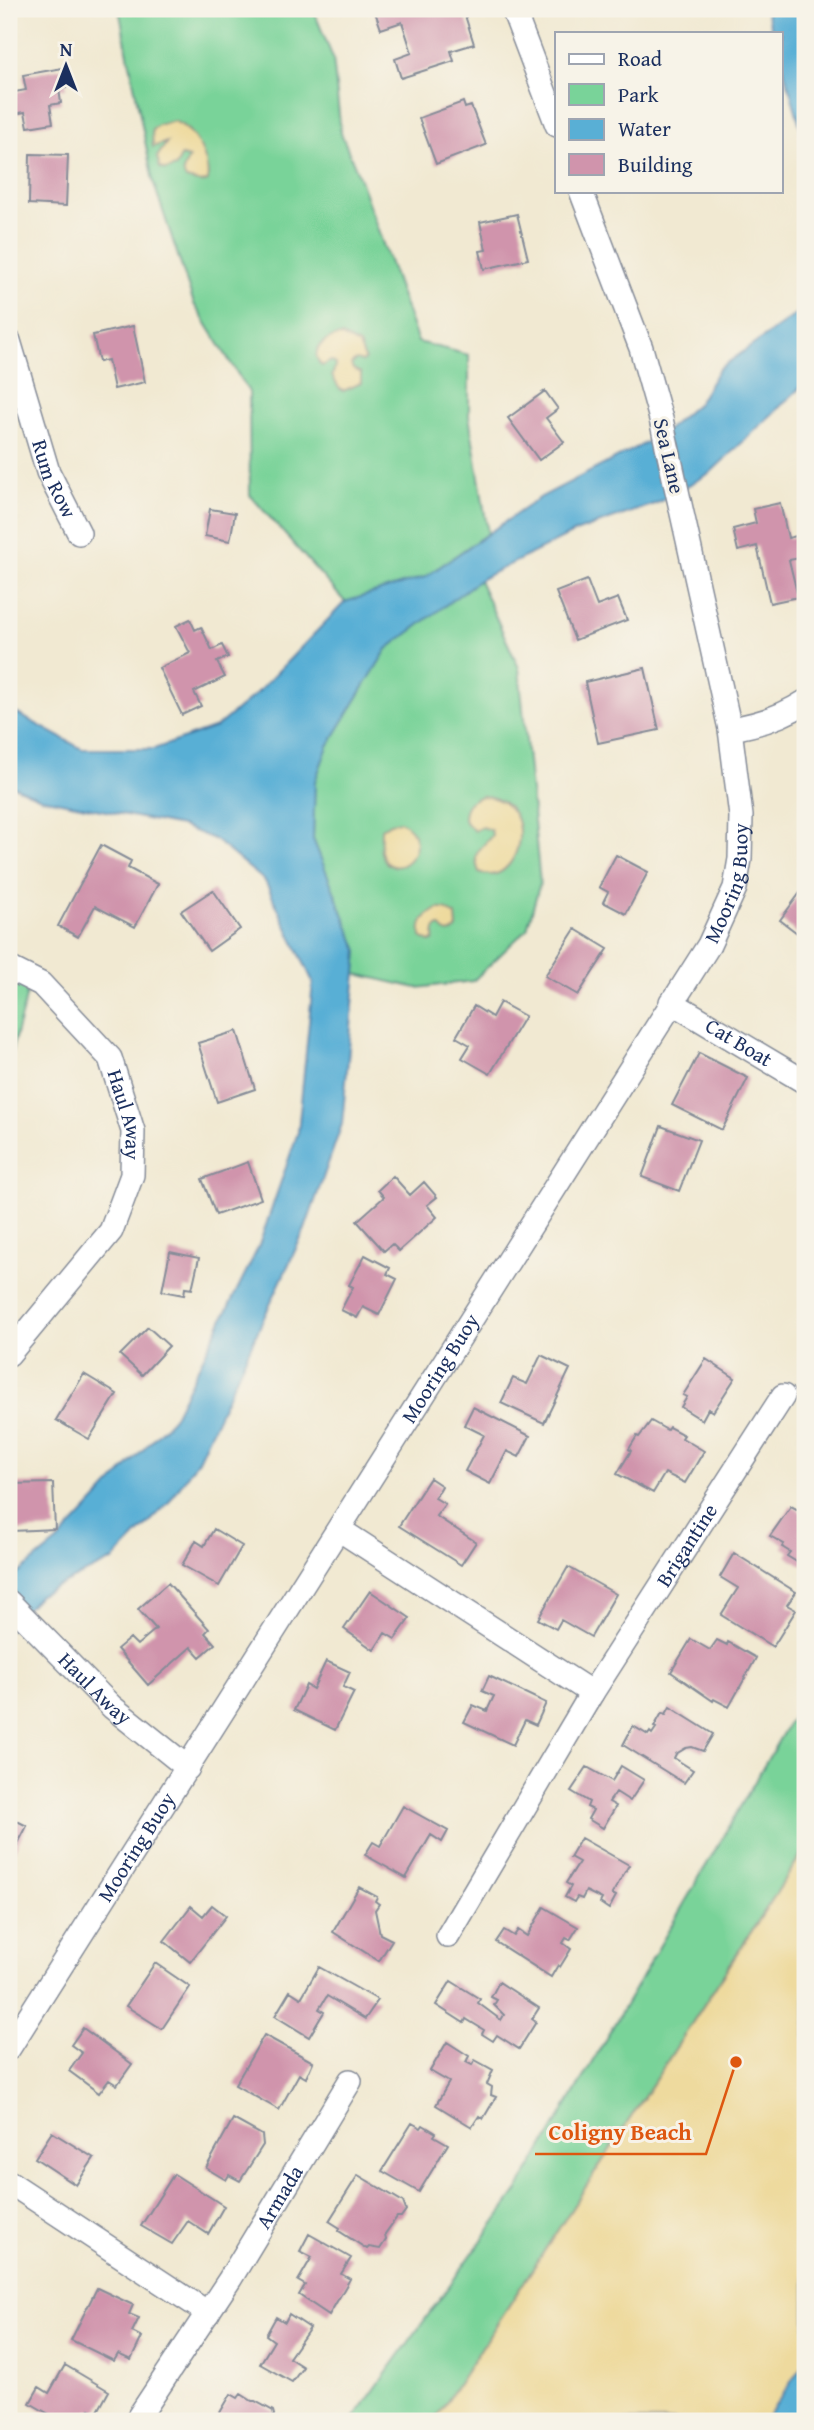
<svg xmlns="http://www.w3.org/2000/svg" width="814" height="2430" viewBox="0 0 814 2430" font-family="'Gentium Book Plus',serif">
  <rect width="100%" height="100%" fill="#f7f3e8"/>
  <filter id="ink" filterUnits="userSpaceOnUse"><feTurbulence type="fractalNoise" baseFrequency=".0143" numOctaves="2"/><feDisplacementMap in="SourceGraphic" scale="14" xChannelSelector="R" yChannelSelector="G"/><feConvolveMatrix kernelMatrix="1 2 1 2 8 2 1 2 1" color-interpolation-filters="sRGB"/></filter>
  <filter id="wash" filterUnits="userSpaceOnUse"><feTurbulence type="fractalNoise" baseFrequency=".00686" numOctaves="4" result="noise"/><feDisplacementMap in="SourceGraphic" scale="28" xChannelSelector="R" yChannelSelector="G"/><feGaussianBlur stdDeviation="1.57" result="paint"/><feColorMatrix in="noise" values="0 0 0 0 0 0 0 0 0 0 0 0 0 0 0 0 0 1.4 0 .05"/><feComposite in="paint" operator="in"/></filter>
  <g filter="url(#wash)">
    <rect width="100%" height="100%" fill="#f1e9d2"/>
    <!-- green -->
    <path fill="#79d399" stroke="#4a817c" stroke-width="2" d="M119 9H313L333 58 341 133 358 174 418 342 469 355V416L488 533 425 577 345 602 250 495 249 392 194 304 153 181Z
      M479 580 519 668 540 883 527 929 473 981 417 988 356 974 358 951 313 839 315 781 328 746 387 649Z
      M9 977 29 986 9 1061Z
      M805 1695V1849L434 2421H352L518 2190Z"/>
    <!-- sand -->
    <path fill="#eeda9e" stroke="#84847e" stroke-width="2" d="M174 121C196 130 209 159 208 181L202 183 186 179C180 170 185 167 189 158L181 156 176 167 166 170 160 168 157 157 167 142 153 147 152 130 158 125Z
      M342 336 359 345 365 359 363 362 356 360 351 364 353 369 361 373V383L343 391 339 388 332 376 336 364 331 361 322 366C307 351 326 336 342 336Z
      M482 796C544 800 518 892 479 872 471 849 480 852 492 835L491 830 482 827 474 831 464 820C464 806 469 800 482 796Z
      M400 821C441 844 391 890 381 852 380 845 381 836 381 829L390 823Z
      M438 909H445L456 915 457 928C450 936 445 933 440 926 433 927 435 934 434 940L430 942 421 937C419 921 425 915 438 909Z
      M805 1849V2421H434Z"/>
    <!-- water -->
    <path fill="#59afd5" stroke="#3a6f9a" stroke-width="2" d="M765 9H805V142L781 60V33H773Z
      M805 308V383L710 473 657 503 575 532 479 580 387 649 328 746 315 781 313 839 358 951 342 1124 305 1229 198 1460 169 1502 113 1560 39 1595 12 1624 9 1631V1581L57 1542 173 1418 258 1248 298 1132 313 982 265 881 214 839 181 826 41 798 9 784V709L82 749H154L216 727 256 694 345 602 425 577 541 497 661 435 698 403 719 369Z
      M805 2361V2421H765Z"/>
    <g id="blocks">
      <!-- building -->
      <path fill="#d094ac" d="M374 9H463L474 44 451 51 454 61 401 78 395 59 412 53 402 22 381 29Z
        M63 68 66 88 59 89 61 103 50 105 53 123 28 127 25 112 9 115V93L26 90 23 75Z
        M463 102 465 108 471 106 486 145 436 164 419 118Z
        M30 154 68 155 66 206 29 204Z
        M517 214 528 259 484 269 480 251 486 250 480 222Z
        M133 326 145 382 114 389 108 360 99 362 93 335Z
        M545 391 558 409 546 418 564 442 539 460 508 418Z
        M780 503 788 538 805 534V557L789 560 798 597 770 603 757 546 738 551 733 529 756 523 753 509Z
        M210 509 235 513 230 541 205 536Z
        M587 580 597 606 618 598 627 620 575 640 556 592Z
        M190 619 195 630 201 627 212 650 222 645 228 657 217 662 225 677 194 692 201 706 182 715 159 668 190 653 176 626Z
        M645 668 659 730 598 743 585 682Z
        M101 845 131 861 128 868 158 884 135 927 95 906 78 937 58 926Z
        M616 855 648 872 626 914 603 902 608 892 599 887Z
        M805 886V939L780 920Z
        M213 890 240 929 209 951 181 911Z
        M575 929 608 949 578 995 545 976Z
        M500 1002 525 1016 490 1074 462 1058 470 1045 456 1037 474 1006 492 1017Z
        M237 1031 255 1089 217 1102 198 1043Z
        M699 1053 748 1078 722 1130 672 1105Z
        M661 1126 699 1140 679 1191 642 1177Z
        M248 1162 261 1199 216 1215 202 1179Z
        M393 1176 410 1195 424 1182 437 1197 427 1205 437 1217 399 1251 392 1244 384 1251 357 1221 384 1197 378 1190Z
        M170 1252 199 1258 192 1289 185 1288 184 1295 162 1291Z
        M365 1255 390 1268 387 1274 397 1279 379 1315 363 1307 357 1318 341 1310 353 1287 349 1285Z
        M148 1327 169 1346 142 1375 120 1355Z
        M541 1355 570 1369 544 1423 501 1403 513 1378 527 1384Z
        M706 1359 735 1378 713 1412 708 1409 702 1420 681 1407 687 1397 683 1395Z
        M84 1374 117 1394 89 1439 56 1420Z
        M473 1407 530 1436 519 1457 507 1451 490 1484 465 1471 484 1435 464 1425Z
        M651 1421 667 1430 669 1427 684 1435 682 1438 704 1451 685 1483 665 1473 653 1493 617 1474 631 1451 629 1449 637 1436 639 1437Z
        M430 1478 442 1486 435 1498 445 1504 436 1516 476 1542 461 1565 399 1526Z
        M53 1483 55 1529 12 1531 10 1484Z
        M805 1505V1567L787 1556 790 1552 782 1547 784 1544 770 1536 791 1506 802 1512Z
        M214 1529 242 1546 219 1586 182 1565 196 1541 204 1546Z
        M734 1553 796 1592 787 1605 796 1610 773 1647 721 1615 738 1588 720 1577Z
        M568 1567 616 1594 591 1637 561 1620 556 1629 538 1619Z
        M168 1583 209 1629 205 1633 215 1644 200 1657 191 1647 148 1685 117 1649 130 1638 137 1645 156 1629 138 1609Z
        M370 1591 410 1618 395 1639 385 1633 374 1650 344 1629Z
        M691 1639 710 1650 717 1640 727 1645 728 1642 756 1658 729 1707 714 1699 713 1701 671 1672Z
        M326 1661 350 1672 343 1687 354 1692 335 1730 294 1710 306 1685 313 1689Z
        M489 1676 546 1703 536 1725 525 1720 513 1745 464 1722 473 1705 487 1711 494 1696 482 1691Z
        M670 1707 713 1734 703 1751 692 1747 686 1748 676 1754 674 1758 693 1770 684 1783 623 1745 633 1726 648 1735 650 1732 652 1734 656 1728 654 1727 662 1713 666 1714Z
        M621 1766 644 1780 630 1801 616 1792 609 1802 616 1806 603 1828 588 1819 593 1810 587 1807 589 1802 571 1791 587 1767 612 1781Z
        M403 1806 448 1831 442 1842 431 1835 406 1878 365 1855 373 1842 380 1846Z
        M9 1817 27 1826 9 1861Z
        M581 1838 629 1865 612 1894 616 1896 609 1909 600 1903 602 1899 586 1891 582 1899 577 1897 574 1902 565 1897 571 1886 566 1883 579 1862 570 1857Z
        M359 1887 377 1897 375 1901 379 1904 375 1910 380 1934 392 1940 379 1961 333 1932Z
        M212 1905 226 1916 190 1962 164 1941 191 1906 203 1916Z
        M544 1907 578 1927 570 1940 566 1938 563 1943 571 1949 560 1967 558 1965 551 1977 496 1942 504 1930 514 1936 518 1930 527 1936Z
        M155 1963 190 1987 162 2029 126 2006Z
        M319 1967 378 2000 365 2019 327 1996 319 2009 324 2012 309 2037 275 2016 290 1991 301 1998Z
        M451 1981 480 1999 478 2003 501 2020 504 2015 494 2005 497 2000 491 1997 499 1982 539 2008 532 2019 536 2022 519 2049 497 2035 493 2041 482 2034 484 2030 466 2019 464 2023 436 2005Z
        M83 2028 132 2064 117 2085 109 2080 99 2093 69 2071 82 2053 71 2045Z
        M264 2035 313 2062 306 2078 299 2074 279 2110 235 2085Z
        M447 2042 469 2056 466 2062 472 2065 475 2060 493 2070 487 2084 492 2087 491 2095 496 2097 483 2119 479 2116 472 2127 436 2105 449 2082 430 2071Z
        M233 2119 262 2135 263 2145 240 2181 229 2175 226 2180 206 2168Z
        M412 2123 421 2128 423 2125 436 2133 434 2136 448 2144 419 2192 382 2171Z
        M52 2132 94 2158 76 2185 35 2158Z
        M174 2174 224 2206 208 2234 188 2221 172 2244 141 2226Z
        M358 2175 403 2202 406 2210 401 2217H397L385 2234 386 2240 380 2249 369 2247 367 2249 339 2231 340 2228 329 2221Z
        M309 2234 351 2258 341 2274 350 2279 329 2315 299 2295 305 2285 298 2281 312 2257 300 2251Z
        M97 2288 133 2305 129 2314 139 2318 132 2332 142 2337 131 2360 118 2354 114 2361 71 2340Z
        M289 2314 310 2328 289 2358 303 2367 292 2382 260 2364 274 2341 266 2335 276 2317 285 2322Z
        M65 2365 109 2391 97 2413 90 2409 82 2421H61L30 2403 39 2387 49 2393Z
        M231 2394 238 2398 241 2394 252 2401H255L273 2411 274 2415 270 2421H215Z"/>
    </g>
  </g>
  <g filter="url(#ink)">
    <use href="#blocks" fill-opacity="0" stroke="#868c98" stroke-width="2"/>
    <g fill="none" stroke-linecap="round" stroke-linejoin="round">
      <!-- street casing -->
      <g stroke="#868c98" stroke-width="26">
        <g id="street">
          <path d="M513 9 557 125"/>
          <path id="s1" d="M9 341 48 472 79 533"/>
          <path d="M730 729C757 725 782 717 805 702"/>
          <path id="s2" d="M9 968 41 984 110 1058 133 1131 132 1175 111 1231 9 1354"/>
          <path id="s3" d="M671 1002 805 1082"/>
          <path d="M340 1530 592 1693"/>
          <path id="s4" d="M9 1602 112 1707 188 1768"/>
          <path id="s5" d="M448 1936 592 1693 783 1396"/>
          <path id="s6" d="M9 2048 709 945 735 888 740 859 741 816 730 729 661 419 641 348 581 191"/>
          <path d="M9 2182 208 2313"/>
          <path id="s7" d="M136 2421 230 2279 350 2081"/>
        </g>
      </g>
      <!-- street -->
      <use href="#street" stroke="#fff" stroke-width="23"/>
    </g>
  </g>
  <g text-anchor="middle" stroke-width="6" stroke-linejoin="round" paint-order="stroke">
    <!-- street labels -->
    <g font-size="21" fill="#1b2f5e" stroke="#f7f3e8">
      <text transform="translate(669 456) rotate(77)" y="7">Sea Lane</text>
      <text dy="7" stroke="none"><textPath href="#s1" startOffset="145">Rum Row</textPath></text>
      <text dy="7" stroke="none"><textPath href="#s6" startOffset="1372">Mooring Buoy</textPath></text>
      <text dy="7" stroke="none"><textPath href="#s3" startOffset="79">Cat Boat</textPath></text>
      <text dy="7" stroke="none"><textPath href="#s2" startOffset="196">Haul Away</textPath></text>
      <text dy="7" stroke="none"><textPath href="#s6" startOffset="805">Mooring Buoy</textPath></text>
      <text dy="7" stroke="none"><textPath href="#s5" startOffset="458">Brigantine</textPath></text>
      <text dy="7" stroke="none"><textPath href="#s4" startOffset="122">Haul Away</textPath></text>
      <text dy="7" stroke="none"><textPath href="#s6" startOffset="238">Mooring Buoy</textPath></text>
      <text dy="7" stroke="none"><textPath href="#s7" startOffset="266">Armada</textPath></text>
    </g>
  </g>
  <!-- callouts -->
  <path fill="none" stroke="#de5710" stroke-width="2.5" d="M736 2062L706 2154H535"/>
  <circle fill="#de5710" stroke="#f7f3e8" stroke-width="2.5" cx="736" cy="2062" r="7"/>
  <g font-size="23" text-anchor="middle" font-weight="bold" fill="#de5710" stroke="#f7f3e8" stroke-width="6" stroke-linejoin="round" paint-order="stroke">
    <text x="620" y="2140">Coligny Beach</text>
  </g>
  <!-- margin -->
  <rect width="814" height="2430" fill="none" stroke="#f7f3e8" stroke-width="35"/>
  <!-- legend -->
  <rect x="555" y="32" width="228" height="161" fill="#f7f3e8" stroke="#9fa5b1" stroke-width="2"/>
  <rect x="569" y="54" width="35" height="10" fill="#ffffff" stroke="#9fa5b1" stroke-width="2"/>
  <text x="618" y="66" font-size="21" fill="#1b2f5e">Road</text>
  <rect x="569" y="84" width="35" height="21" fill="#79d399" stroke="#9fa5b1" stroke-width="2"/>
  <text x="618" y="102" font-size="21" fill="#1b2f5e">Park</text>
  <rect x="569" y="119" width="35" height="21" fill="#59afd5" stroke="#9fa5b1" stroke-width="2"/>
  <text x="618" y="136" font-size="21" fill="#1b2f5e">Water</text>
  <rect x="569" y="154" width="35" height="21" fill="#d094ac" stroke="#9fa5b1" stroke-width="2"/>
  <text x="618" y="172" font-size="21" fill="#1b2f5e">Building</text>
  <!-- north arrow -->
  <g transform="translate(66 66)" stroke="#f7f3e8" stroke-width="5" paint-order="stroke">
  <path d="M0-5L12 26L0 18L-12 26Z" fill="#1b2f5e"/>
  <text y="-10" font-size="19" font-weight="bold" text-anchor="middle" fill="#1b2f5e">N</text>
  </g>
</svg>
